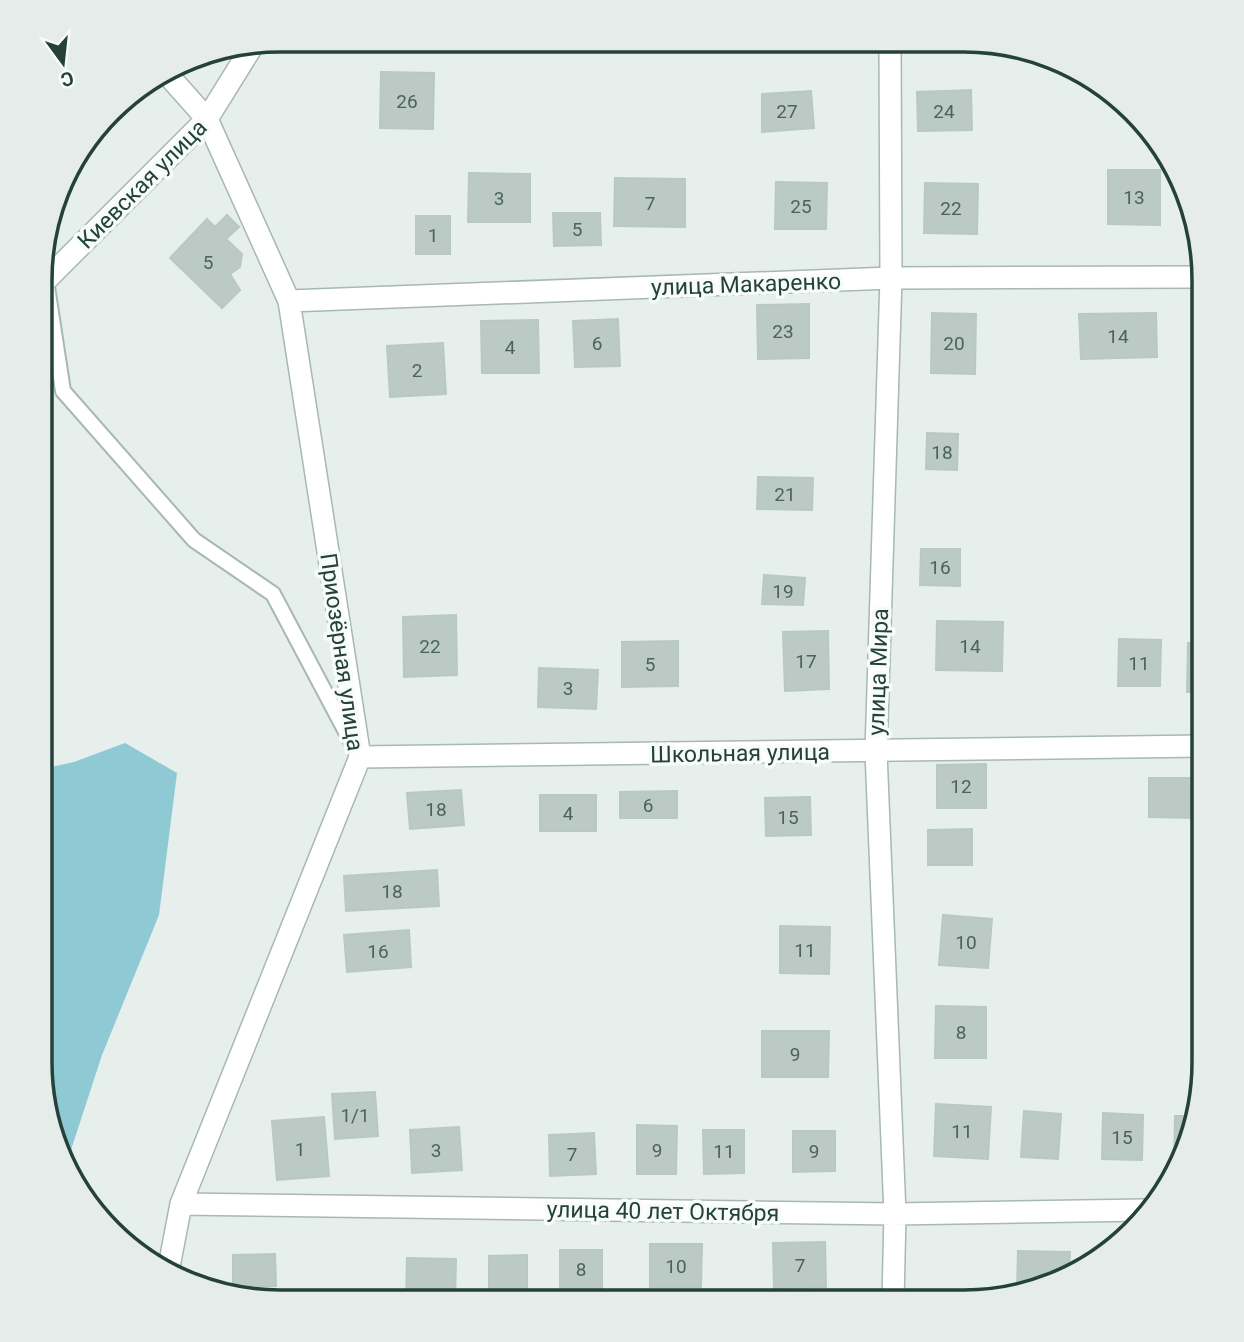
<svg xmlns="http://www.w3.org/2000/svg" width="1244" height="1342" viewBox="0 0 1244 1342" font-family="Roboto,sans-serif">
  <rect width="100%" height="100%" fill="#e6efeb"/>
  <!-- water -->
  <path fill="#8ec9d4" d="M125 743 177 773 159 915 102 1055 68 1159 41 1077 42 769 74 762Z"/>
  <!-- building -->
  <path fill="#bbcac4" stroke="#b8c9c2" stroke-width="2" d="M381 72 434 73 433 129 380 128Z
    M971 90 972 130 918 131 917 92Z
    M811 91 814 128 762 132V94Z
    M115 108 122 117 77 156V155Z
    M1108 170H1160V225L1108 224Z
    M469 173 530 174V222H468Z
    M615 178 685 179V227L614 226Z
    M776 182 827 183 826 229H775Z
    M925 183 978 184 977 234 924 233Z
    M553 213H600L601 245 554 246Z
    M227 215 239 227 226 239 242 254 240 267 230 274 240 290 222 308 170 258 207 219 215 227Z
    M416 216H450V254H416Z
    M809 304V358L758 359 757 305Z
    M932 313 976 314 975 374 931 373Z
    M1156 313 1157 357 1081 359 1079 314Z
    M1200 313H1203V352H1200Z
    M618 319 620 366 575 367 573 321Z
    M538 320 539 373H482L481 321Z
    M443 343 446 394 390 397 387 346Z
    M927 433 958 434 957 470 926 469Z
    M758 477 813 478 812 510 757 509Z
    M921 549H960V586L920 585Z
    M764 575 805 578 803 605 762 604Z
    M456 615 457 675 404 677 403 617Z
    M937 621 1003 622 1002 671 936 670Z
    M828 631 829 689 785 691 783 632Z
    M1119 639 1161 640 1160 686H1118Z
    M678 641V686L622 687V642Z
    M1188 643H1203V692H1187Z
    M539 668 598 670 596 709 538 707Z
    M986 764V808H937V765Z
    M1149 778H1195L1194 818 1149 817Z
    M461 790 464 825 410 829 407 793Z
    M677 791V818H620V792Z
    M540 795H596V831H540Z
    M810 797 811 835 766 836 765 798Z
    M972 829V865H928V830Z
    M437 870 439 906 346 911 344 876Z
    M943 915 992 919 988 968 939 965Z
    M780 926 830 927 829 974 780 973Z
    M409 930 411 967 347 972 344 935Z
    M936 1006 986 1007V1058H935Z
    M762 1031H829L828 1077H762Z
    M375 1092 378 1136 335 1139 332 1094Z
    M936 1104 991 1107 988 1159 934 1156Z
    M1024 1111 1061 1114 1058 1159 1021 1157Z
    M1103 1113 1143 1115 1142 1160 1102 1159Z
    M1175 1116H1191L1178 1162H1174Z
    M324 1117 329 1176 277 1180 272 1121Z
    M637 1125 677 1126 676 1174H637Z
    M459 1127 462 1170 412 1173 410 1130Z
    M703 1130H744V1173L704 1174Z
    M793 1131H835V1171L793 1172Z
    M594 1133 596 1174 550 1176 549 1135Z
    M825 1242 826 1287 774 1288 773 1243Z
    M650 1244H702L701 1287H650Z
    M560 1250H602V1288H560Z
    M1018 1251 1070 1252 1069 1271 1017 1288Z
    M275 1254 276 1286 233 1287V1255Z
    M527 1255V1292L489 1293V1256Z
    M407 1258 456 1259 455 1301H406Z"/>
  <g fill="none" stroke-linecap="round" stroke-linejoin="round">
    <!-- lane casing -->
    <g stroke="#a8b8b2" stroke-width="18">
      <path id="lane" d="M46 280 63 391 194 540 273 594 354 747"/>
    </g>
    <!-- street casing -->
    <g stroke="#a8b8b2" stroke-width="24">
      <path id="street" d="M890 42 891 278 876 752 895 1214 893 1301
        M167 74 207 119 289 301 360 757 181 1204 168 1272
        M45 281 207 119 253 45
        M289 301 891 278 1203 277
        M360 757 1203 746
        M181 1204 895 1214 1145 1210"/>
    </g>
    <!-- lane -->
    <use href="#lane" stroke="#fff" stroke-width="14"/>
    <!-- street -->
    <use href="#street" stroke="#fff" stroke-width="21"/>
  </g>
  <g text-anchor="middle" stroke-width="7" stroke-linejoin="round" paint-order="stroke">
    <!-- number labels -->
    <g font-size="19" fill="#4a645c">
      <text x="407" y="108">26</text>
      <text x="787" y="118">27</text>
      <text x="944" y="118">24</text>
      <text x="1134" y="204">13</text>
      <text x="499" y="205">3</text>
      <text x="650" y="210">7</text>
      <text x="801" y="213">25</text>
      <text x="951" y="215">22</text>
      <text x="577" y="236">5</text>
      <text x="433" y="242">1</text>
      <text x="208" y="269">5</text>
      <text x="783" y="338">23</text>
      <text x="1118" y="343">14</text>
      <text x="597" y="350">6</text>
      <text x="954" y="350">20</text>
      <text x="510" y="354">4</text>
      <text x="417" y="377">2</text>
      <text x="942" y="459">18</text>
      <text x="785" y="501">21</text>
      <text x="940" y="574">16</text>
      <text x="783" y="598">19</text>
      <text x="430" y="653">22</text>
      <text x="970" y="653">14</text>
      <text x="806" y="668">17</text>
      <text x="1139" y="670">11</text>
      <text x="650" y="671">5</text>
      <text x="568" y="695">3</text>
      <text x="961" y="793">12</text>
      <text x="648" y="812">6</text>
      <text x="436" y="816">18</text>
      <text x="568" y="820">4</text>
      <text x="788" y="824">15</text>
      <text x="392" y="898">18</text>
      <text x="966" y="949">10</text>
      <text x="805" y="957">11</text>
      <text x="378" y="958">16</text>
      <text x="961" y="1039">8</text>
      <text x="795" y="1061">9</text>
      <text x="355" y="1122">1/1</text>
      <text x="962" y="1138">11</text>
      <text x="1122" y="1144">15</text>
      <text x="300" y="1156">1</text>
      <text x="436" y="1157">3</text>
      <text x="657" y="1157">9</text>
      <text x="724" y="1158">11</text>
      <text x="814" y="1158">9</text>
      <text x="572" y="1161">7</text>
      <text x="800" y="1272">7</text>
      <text x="676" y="1273">10</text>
      <text x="581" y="1276">8</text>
    </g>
    <!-- street labels -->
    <g font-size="23" fill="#24423a" stroke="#f7fbf9">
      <text transform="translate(142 184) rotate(-45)" y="8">Киевская улица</text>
      <text transform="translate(746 284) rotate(-2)" y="8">улица Макаренко</text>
      <text transform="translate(342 652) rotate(82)" y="8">Приозёрная улица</text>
      <text transform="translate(878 672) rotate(-88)" y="8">улица Мира</text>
      <text transform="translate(740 753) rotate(-1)" y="8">Школьная улица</text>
      <text transform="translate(663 1211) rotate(1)" y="8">улица 40 лет Октября</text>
    </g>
  </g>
  <!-- crop -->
  <path d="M0 0H1244V1342H0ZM280 52H964A228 228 0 0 1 1192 280V1062A228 228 0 0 1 964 1290H280A228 228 0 0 1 52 1062V280A228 228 0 0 1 280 52Z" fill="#e6ecea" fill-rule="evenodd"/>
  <path fill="none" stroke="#24423a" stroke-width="3.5" d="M280 52H964A228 228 0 0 1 1192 280V1062A228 228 0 0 1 964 1290H280A228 228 0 0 1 52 1062V280A228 228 0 0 1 280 52Z"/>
  <!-- north arrow -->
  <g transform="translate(63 63) rotate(165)" stroke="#f7fbf9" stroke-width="5" paint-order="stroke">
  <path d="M0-5L12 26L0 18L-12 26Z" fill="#24423a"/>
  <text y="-10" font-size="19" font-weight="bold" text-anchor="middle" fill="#24423a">С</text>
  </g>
</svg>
